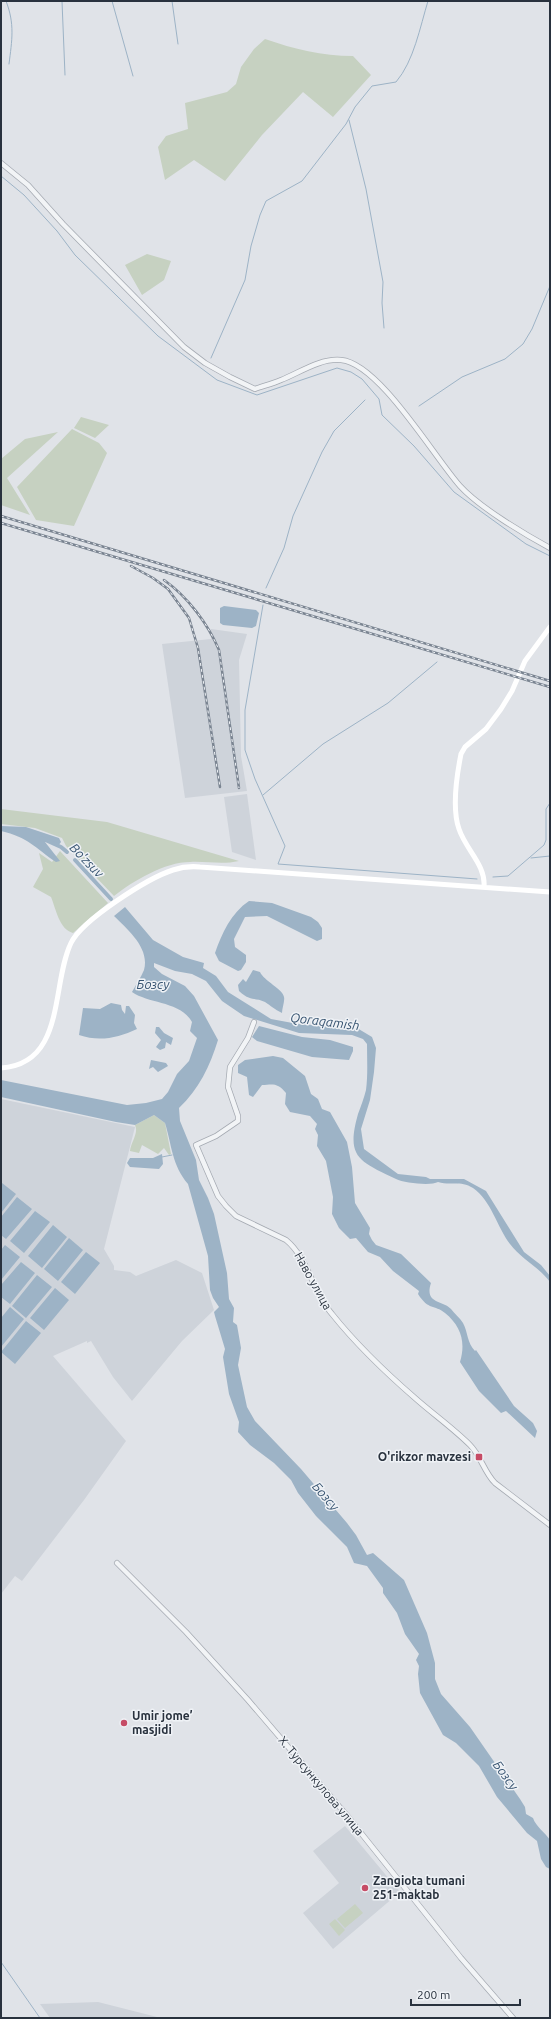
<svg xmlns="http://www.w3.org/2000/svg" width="551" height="2019" viewBox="0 0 551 2019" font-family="Ubuntu,sans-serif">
  <rect width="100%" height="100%" fill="#e0e3e8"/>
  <!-- built -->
  <path fill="#ced3da" d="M211 629 247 634 239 660 241 756 247 791 185 798 162 644 211 639Z
    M247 794 256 860 232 852 224 797Z
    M1 1099 135 1127 104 1249 114 1266V1270L130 1272 136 1276 176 1260 202 1273 214 1310 182 1341 132 1401 113 1377 91 1341 87 1343V1341L53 1356 126 1441 84 1500 22 1581 15 1576 1 1594Z
    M345 1826 400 1892 333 1949 303 1913 339 1883 313 1851Z
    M98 2002 161 2018H50L40 2004Z"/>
  <!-- green -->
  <path fill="#c6d1c1" d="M265 39C294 49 322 56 353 56L371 75 333 117 303 92 262 135 225 181 194 160 165 180 158 147 166 136 188 129 185 103 227 92 236 84 241 67 254 49Z
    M147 254 171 261 164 280 142 295 125 265Z
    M81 417 109 425 95 438 74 428Z
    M72 429 99 443 107 453 74 526 36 520 17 487Z
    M58 432 7 478 30 515 1 505V459L25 439Z
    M1 809 107 822 239 861C222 865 206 861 190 862 165 862 133 881 114 896L66 846 62 838 35 828 1 824Z
    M60 851 108 903 73 933C59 929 56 909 51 897L33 887 43 869 39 853 52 862Z
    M154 1115 165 1123 171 1154 169 1155 164 1148 158 1154 142 1145 139 1153 130 1151C131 1142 139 1133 135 1125Z
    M355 1904 363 1913 345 1928 337 1919Z
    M335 1919 345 1930 339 1936 329 1924Z"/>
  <!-- water -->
  <path fill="#9db3c6" d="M224 606 256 610 259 613 256 626 252 628 223 625 220 623V608Z
    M1 826 26 827 59 838 61 842 58 846 47 840 45 842 60 861 56 862C35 848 28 837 1 831Z
    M249 901 272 903 311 917 318 922 322 928V939L317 941 267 916 245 917 234 939 235 947 246 955V962L241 970 238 971 219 961 215 953C222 933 231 913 249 901Z
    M125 907 153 940 183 957 204 963 203 968 216 976 228 992 271 1019 298 1024 357 1028 372 1037 376 1048 374 1072 370 1100 361 1129 364 1149 398 1174 426 1177 430 1179H464L486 1191 524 1252 541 1265 550 1276V1282C539 1267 521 1259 510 1244 497 1227 491 1200 473 1188 460 1180 450 1186 438 1182 431 1186 404 1183 396 1179 358 1161 346 1157 358 1114 361 1106 364 1098 366 1090 368 1075 367 1060 367 1044L363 1039 352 1035 299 1033 244 1016 222 1001 206 981 192 974 175 971 154 963V967L162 974 185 986 194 996 218 1040C210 1066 199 1089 179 1108L180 1121 196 1160 199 1180 208 1198 214 1214 227 1273 229 1299 234 1308 233 1322 237 1325 241 1348 238 1365 247 1407 255 1421 301 1469 347 1523 356 1535 367 1555 373 1553 404 1580 427 1633 435 1663V1679L441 1694 470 1727 520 1799 525 1807 526 1814 533 1818C536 1827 545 1832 550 1840V1869L546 1867 541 1859 537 1841 527 1833 497 1797 479 1766 456 1743 443 1735 420 1693 418 1674 419 1666 416 1660 419 1654 405 1634 397 1613 383 1593V1588L367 1566 354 1563 347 1547 316 1516 298 1493 291 1480 274 1463 250 1445 238 1432 239 1422 229 1394 223 1357 225 1349 215 1316 214 1312 219 1307 213 1298 210 1290 208 1256 188 1184C172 1165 172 1146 165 1123L154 1115 135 1125 116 1122 1 1097V1080L127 1105 146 1103 162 1099 168 1092 177 1074 189 1061 197 1038 190 1031 192 1022C180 1001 149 1004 132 992 136 985 141 977 144 970 150 948 128 930 114 916Z
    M253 970 260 972C264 981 283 989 284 997 285 1001 282 1008 282 1013 274 1009 271 1006 265 1002 254 997 251 1002 239 991L238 985 243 979 246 982Z
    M111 1003 121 1005 122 1010 125 1014 126 1006H129L135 1015 134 1023 137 1029C118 1038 99 1042 79 1035L83 1008 100 1009Z
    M259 1026 302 1037 330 1040 353 1047V1051L349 1060 312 1057 257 1041 252 1037Z
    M156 1027H159L164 1033 173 1038 171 1045 166 1042 165 1048 160 1050 156 1047 161 1040 155 1033Z
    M273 1056 283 1058 305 1076 311 1094 318 1099 322 1109 330 1112 347 1142 352 1167 355 1203 370 1228 369 1234 372 1240 376 1245 401 1254 431 1283C424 1304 443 1300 451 1309 454 1313 460 1318 463 1323 468 1332 467 1343 475 1351L476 1350 514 1406 533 1423 537 1431 535 1438 506 1411 501 1413 479 1391 460 1362C466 1342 461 1326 445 1313 434 1304 429 1311 418 1294L419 1291 393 1271 380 1257 368 1252 356 1238 350 1239 339 1228 332 1214 333 1197 326 1161 317 1146 318 1135 315 1129 317 1124 310 1116 290 1112 285 1104 286 1093C278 1083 274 1084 262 1085L253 1097 249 1095 247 1077 238 1073V1065L245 1060Z
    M151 1060 166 1063 168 1066 158 1072 153 1067 149 1069Z
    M162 1154 163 1164 159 1169 130 1167 127 1163 130 1158H153Z
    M2 1183 16 1194 1 1213V1184Z
    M17 1197 32 1209 6 1239 1 1235V1217Z
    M35 1211 50 1222 24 1253 10 1241Z
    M53 1225 67 1237 42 1268 28 1256Z
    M69 1238 83 1250 58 1281 44 1269Z
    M5 1245 20 1257 1 1280V1250Z
    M86 1252 100 1263 75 1294 61 1282Z
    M21 1262 35 1273 10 1304 1 1297V1285Z
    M37 1275 52 1287 26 1318 12 1306Z
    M55 1288 69 1300 44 1330 30 1318Z
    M10 1307 24 1319 1 1347V1318Z
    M26 1321 41 1333 15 1364 1 1352Z"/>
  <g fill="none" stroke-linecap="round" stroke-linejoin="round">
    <!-- stream -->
    <path stroke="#9db3c6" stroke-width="1" d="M6 1C15 24 12 40 9 64
      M62 1 65 75
      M112 1 133 76
      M172 1 178 44
      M349 120 366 189 383 282 382 303 384 328
      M1 176 24 195 57 231 75 255 158 336 217 380 257 395 337 368 351 372 362 379 379 399 382 415 414 446 454 492 526 544 550 556
      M211 358 245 280 251 246 260 215 266 201 302 181 346 124 355 107 372 86 396 82C414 61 420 27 428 1
      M419 406 462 377 505 359 523 344 532 329 550 286
      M266 588 284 548 293 516 322 452 334 431 365 400
      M263 605 245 710V750L255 779 285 846 278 864 477 879
      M263 795 323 744 388 703 437 662
      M531 858 550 856
      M493 877 508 876 544 845 546 840V809L550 803
      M162 1157 172 1155
      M1 1962 40 2018"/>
    <!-- canal -->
    <path stroke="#9db3c6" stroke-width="4" d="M41 838 61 847 67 852
      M75 860 111 899"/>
    <!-- tertiary casing -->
    <g stroke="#a5aab2" stroke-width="6">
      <path id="tertiary" d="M1 163 28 185 63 224 184 347 205 363 230 377 255 389C263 386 272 384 281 380 299 373 320 358 341 360 379 363 434 457 460 486 479 507 524 534 550 548
        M254 1022 248 1038 230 1067 228 1087 238 1116V1121L216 1136 196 1145 218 1196 226 1206 236 1216 286 1240C308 1258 313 1292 332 1314 356 1344 385 1372 415 1398 433 1414 453 1428 470 1445 481 1456 484 1472 495 1483L550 1525
        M117 1563 186 1632 248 1700 349 1818 461 1958 513 2018"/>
    </g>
    <!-- tertiary -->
    <use href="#tertiary" stroke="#f2f4f6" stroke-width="4.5"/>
    <!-- secondary -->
    <path stroke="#fff" stroke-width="5" d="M484 887C486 865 466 850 459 829 452 809 457 774 461 754L465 747 486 729 501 709 512 691 525 661 550 627
      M1 1068C66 1064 51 984 71 943 82 920 148 878 173 870 182 867 191 866 200 867L550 892"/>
    <!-- rail casing -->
    <g stroke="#7a8491" stroke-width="2.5">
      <path id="rail" d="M1 516 550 681
        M1 523 550 687
        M131 566 153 578 168 589 189 618 198 648 220 787
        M164 580C188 597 208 624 219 650L239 788"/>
    </g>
    <!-- rail -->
    <use href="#rail" stroke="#eff2f6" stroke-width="1" stroke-dasharray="3" stroke-linecap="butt"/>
  </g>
  <!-- markers -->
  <g fill="#c64c66" stroke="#eff2f6" stroke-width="1.5">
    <rect x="475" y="1453" width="8" height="8" rx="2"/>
    <circle cx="124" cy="1723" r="4"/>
    <circle cx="365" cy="1888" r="4"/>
  </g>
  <g text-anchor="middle" stroke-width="3" stroke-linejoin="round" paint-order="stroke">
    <!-- street labels -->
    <g font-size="12" fill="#29323e" stroke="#eff2f6">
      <text transform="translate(313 1281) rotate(61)" y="4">Наво улица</text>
      <text transform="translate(321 1786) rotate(50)" y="4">Х. Турсункулова улица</text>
    </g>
    <!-- poi labels -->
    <g font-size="12" font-weight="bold" fill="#29323e" stroke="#eff2f6" text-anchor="start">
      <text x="471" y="1461" text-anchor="end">O'rikzor mavzesi</text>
      <text x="132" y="1720">Umir jome’<tspan x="132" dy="14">masjidi</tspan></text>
      <text x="373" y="1885">Zangiota tumani<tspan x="373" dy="14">251-maktab</tspan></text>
    </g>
    <!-- water labels -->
    <g font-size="13" font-style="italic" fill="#365370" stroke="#eff2f6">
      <text transform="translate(87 860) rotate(46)" y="5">Bo'zsuv</text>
      <text x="153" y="989">Бозсу</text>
      <text transform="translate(325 1021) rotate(7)" y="5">Qoraqamish</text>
      <text transform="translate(326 1496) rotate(49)" y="5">Бозсу</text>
      <text transform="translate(506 1775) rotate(54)" y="5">Бозсу</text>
    </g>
  </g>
  <!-- border -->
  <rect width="551" height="2019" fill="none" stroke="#29323e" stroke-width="4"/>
  <!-- scale -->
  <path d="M411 1999v6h109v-6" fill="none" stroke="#29323e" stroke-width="2"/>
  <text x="417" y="1999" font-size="12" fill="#29323e" stroke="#eff2f6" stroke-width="3" paint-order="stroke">200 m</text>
</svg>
